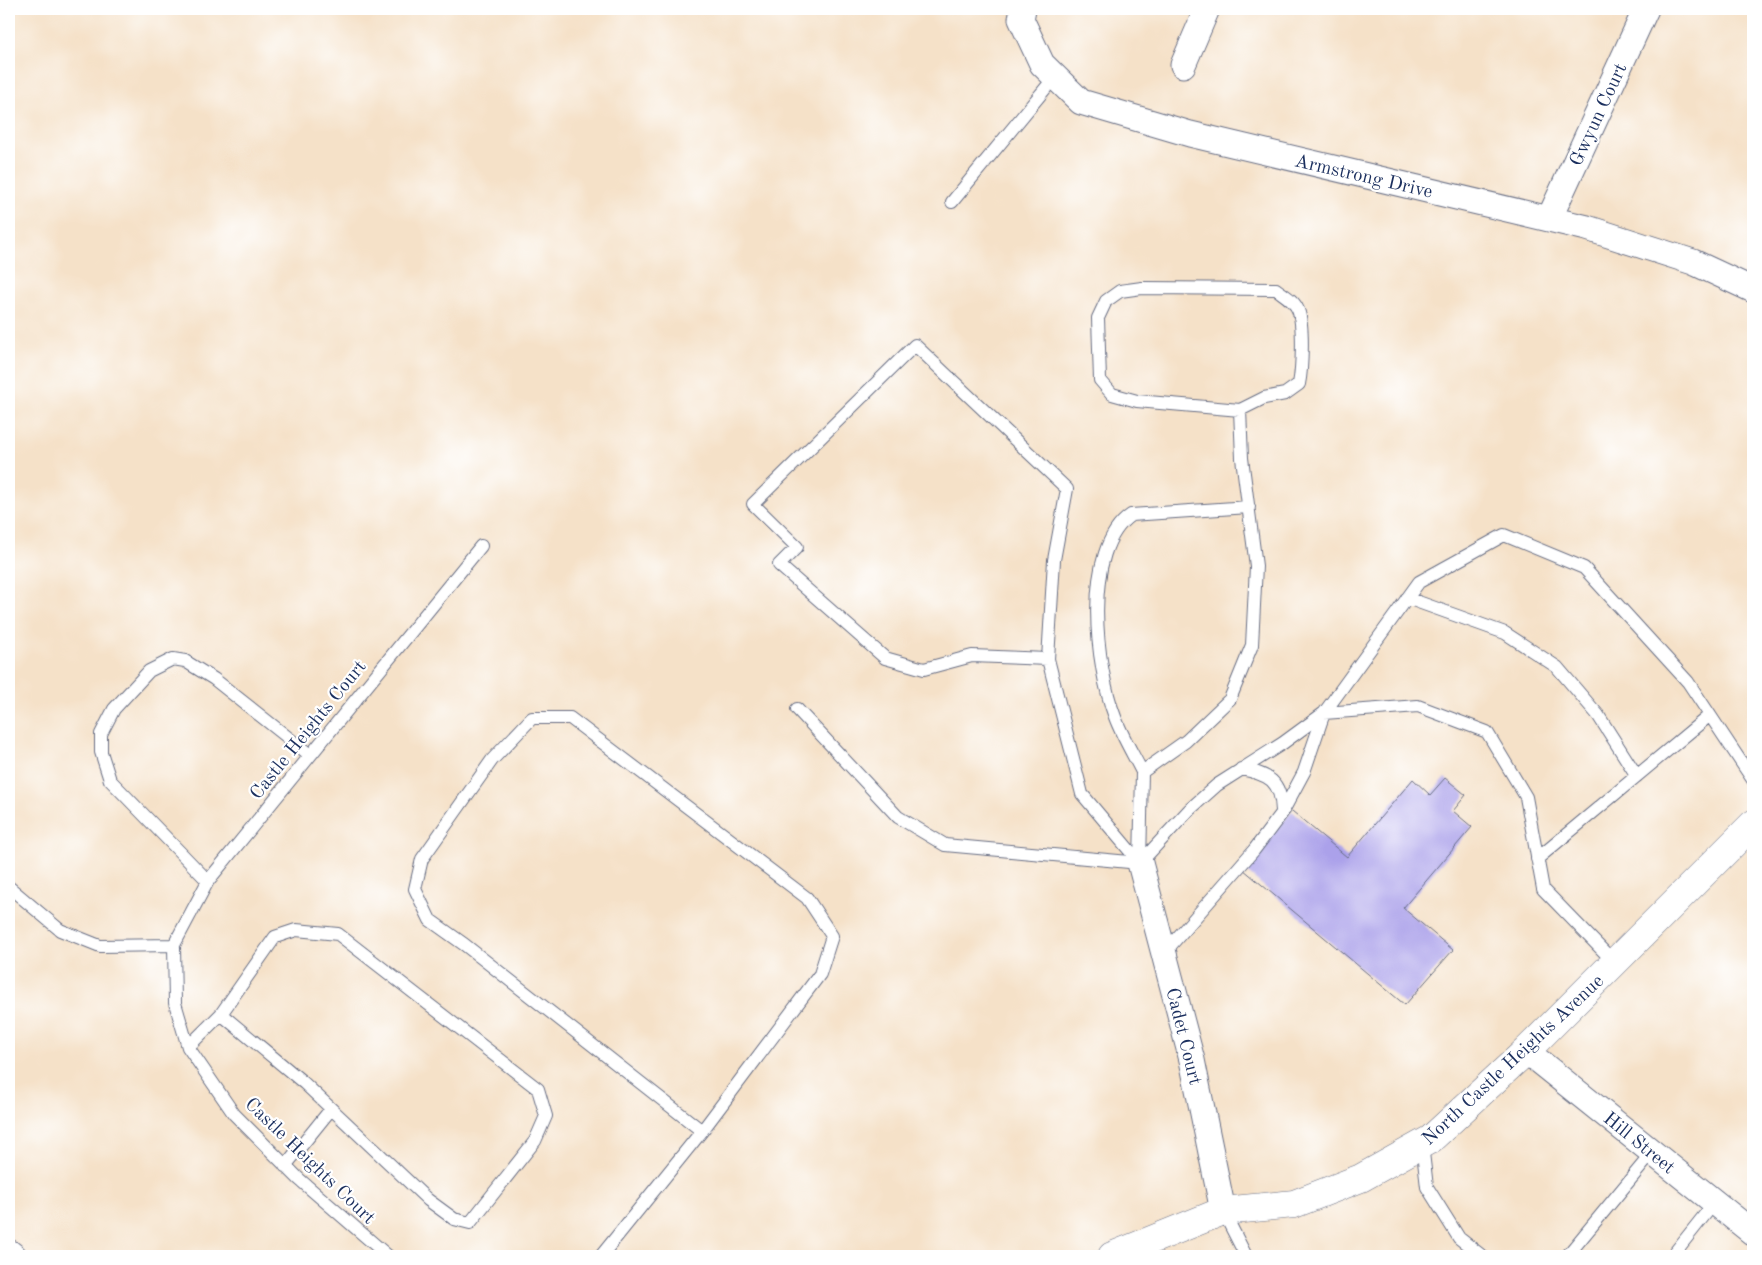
<svg xmlns="http://www.w3.org/2000/svg" width="1762" height="1265" viewBox="0 0 1762 1265" font-family="'Old Standard TT',serif">
  <rect width="100%" height="100%" fill="#fff"/>
  <filter id="ink" filterUnits="userSpaceOnUse"><feTurbulence type="fractalNoise" baseFrequency=".02" numOctaves="2"/><feDisplacementMap in="SourceGraphic" scale="10" xChannelSelector="R" yChannelSelector="G"/><feConvolveMatrix kernelMatrix="1 2 1 2 8 2 1 2 1" color-interpolation-filters="sRGB"/></filter>
  <filter id="wash" filterUnits="userSpaceOnUse"><feTurbulence type="fractalNoise" baseFrequency=".0096" numOctaves="4" result="noise"/><feDisplacementMap in="SourceGraphic" scale="20" xChannelSelector="R" yChannelSelector="G"/><feGaussianBlur stdDeviation="1.12" result="paint"/><feColorMatrix in="noise" values="0 0 0 0 0 0 0 0 0 0 0 0 0 0 0 0 0 1.4 0 .05"/><feComposite in="paint" operator="in"/></filter>
  <g filter="url(#wash)">
    <rect width="100%" height="100%" fill="#f5e1c8"/>
    <g id="blocks">
      <!-- building -->
      <path fill="#aba1ea" d="M1445 778 1466 795 1453 811 1472 827 1403 908 1453 950 1405 1005 1243 869 1292 811 1347 857 1413 779 1430 795Z"/>
    </g>
  </g>
  <g filter="url(#ink)">
    <use href="#blocks" fill-opacity="0" stroke="#676d83" stroke-width="1"/>
    <g fill="none" stroke-linecap="round" stroke-linejoin="round">
      <!-- lane casing -->
      <g stroke="#676d83" stroke-width="14">
        <path id="lane" d="M952 202 1054 78
          M1407 598 1505 633 1557 667 1598 715 1637 776
          M1048 659 972 656 924 669 885 658 779 565 797 547 753 504 915 345 1067 489 1054 560 1048 659 1082 794 1140 863
          M797 709 898 817 945 845 1140 863
          M1241 769C1269 774 1281 781 1282 811
          M1142 772C1133 754 1122 736 1115 717 1096 668 1081 549 1131 515L1249 507
          M1537 859 1710 715
          M1140 863 1142 772 1186 741 1230 699 1252 645 1256 566 1242 458 1240 410 1264 398 1285 394 1299 384C1302 369 1304 324 1298 310 1294 300 1284 295 1276 289L1142 288 1120 291 1106 301 1098 318 1100 380 1112 394 1137 401 1240 410
          M1140 863 1189 810 1217 785 1283 743 1324 713
          M208 881 110 780 101 752V734L114 709 149 671 173 659 185 661 214 679 310 755
          M9 887 60 930 100 946 174 945
          M1164 953 1254 850 1282 813 1304 772 1324 713
          M1615 963 1543 889 1526 797 1487 732 1418 706 1324 713 1419 582 1504 535 1584 568 1688 682 1753 780
          M188 1047 221 1014 275 937 296 930 338 934 538 1089 546 1116 535 1141 470 1223 454 1219 428 1200 304 1083 221 1014
          M1422 1144 1427 1187 1459 1238 1482 1256
          M285 1166 331 1109
          M1223 1211 1246 1256
          M388 1256 299 1179 234 1114 188 1047 175 1003 174 945 208 881 481 546
          M601 1256 702 1131 820 974 832 936 807 898 570 718H532L492 760 422 859 415 889 430 920 465 945 702 1131
          M1567 1256 1653 1152
          M1672 1256 1715 1202"/>
      </g>
      <!-- street casing -->
      <g stroke="#676d83" stroke-width="27">
        <path id="street" d="M1023 9 1021 19 1042 64 1081 102 1190 134 1587 228 1693 262 1753 290
          M1183 65 1207 9
          M1549 219 1646 9
          M1140 863 1192 1060 1223 1211
          M1526 1051 1753 1233
          M9 1252 14 1256"/>
      </g>
      <!-- secondary casing -->
      <g stroke="#676d83" stroke-width="29">
        <path id="secondary" d="M1112 1256 1223 1211 1294 1204 1361 1178 1431 1139 1526 1051 1753 824"/>
      </g>
      <!-- lane -->
      <use href="#lane" stroke="#fff" stroke-width="12"/>
      <!-- street -->
      <use href="#street" stroke="#fff" stroke-width="25"/>
      <!-- secondary -->
      <use href="#secondary" stroke="#fff" stroke-width="28"/>
    </g>
  </g>
  <g text-anchor="middle" stroke-width="4.5" stroke-linejoin="round" paint-order="stroke">
    <!-- street labels -->
    <g font-size="19" fill="#1b2f5e" stroke="#fff">
      <text transform="translate(1597 114) rotate(-65)" y="7">Gwyun Court</text>
      <text transform="translate(1364 175) rotate(13)" y="7">Armstrong Drive</text>
      <text transform="translate(307 729) rotate(-51)" y="7">Castle Heights Court</text>
      <text transform="translate(1185 1036) rotate(76)" y="7">Cadet Court</text>
      <text transform="translate(1512 1059) rotate(-43)" y="7">North Castle Heights Avenue</text>
      <text transform="translate(1640 1142) rotate(39)" y="7">Hill Street</text>
      <text transform="translate(311 1160) rotate(44)" y="7">Castle Heights Court</text>
    </g>
  </g>
  <!-- margin -->
  <rect width="1762" height="1265" fill="none" stroke="#fff" stroke-width="30"/>
</svg>
